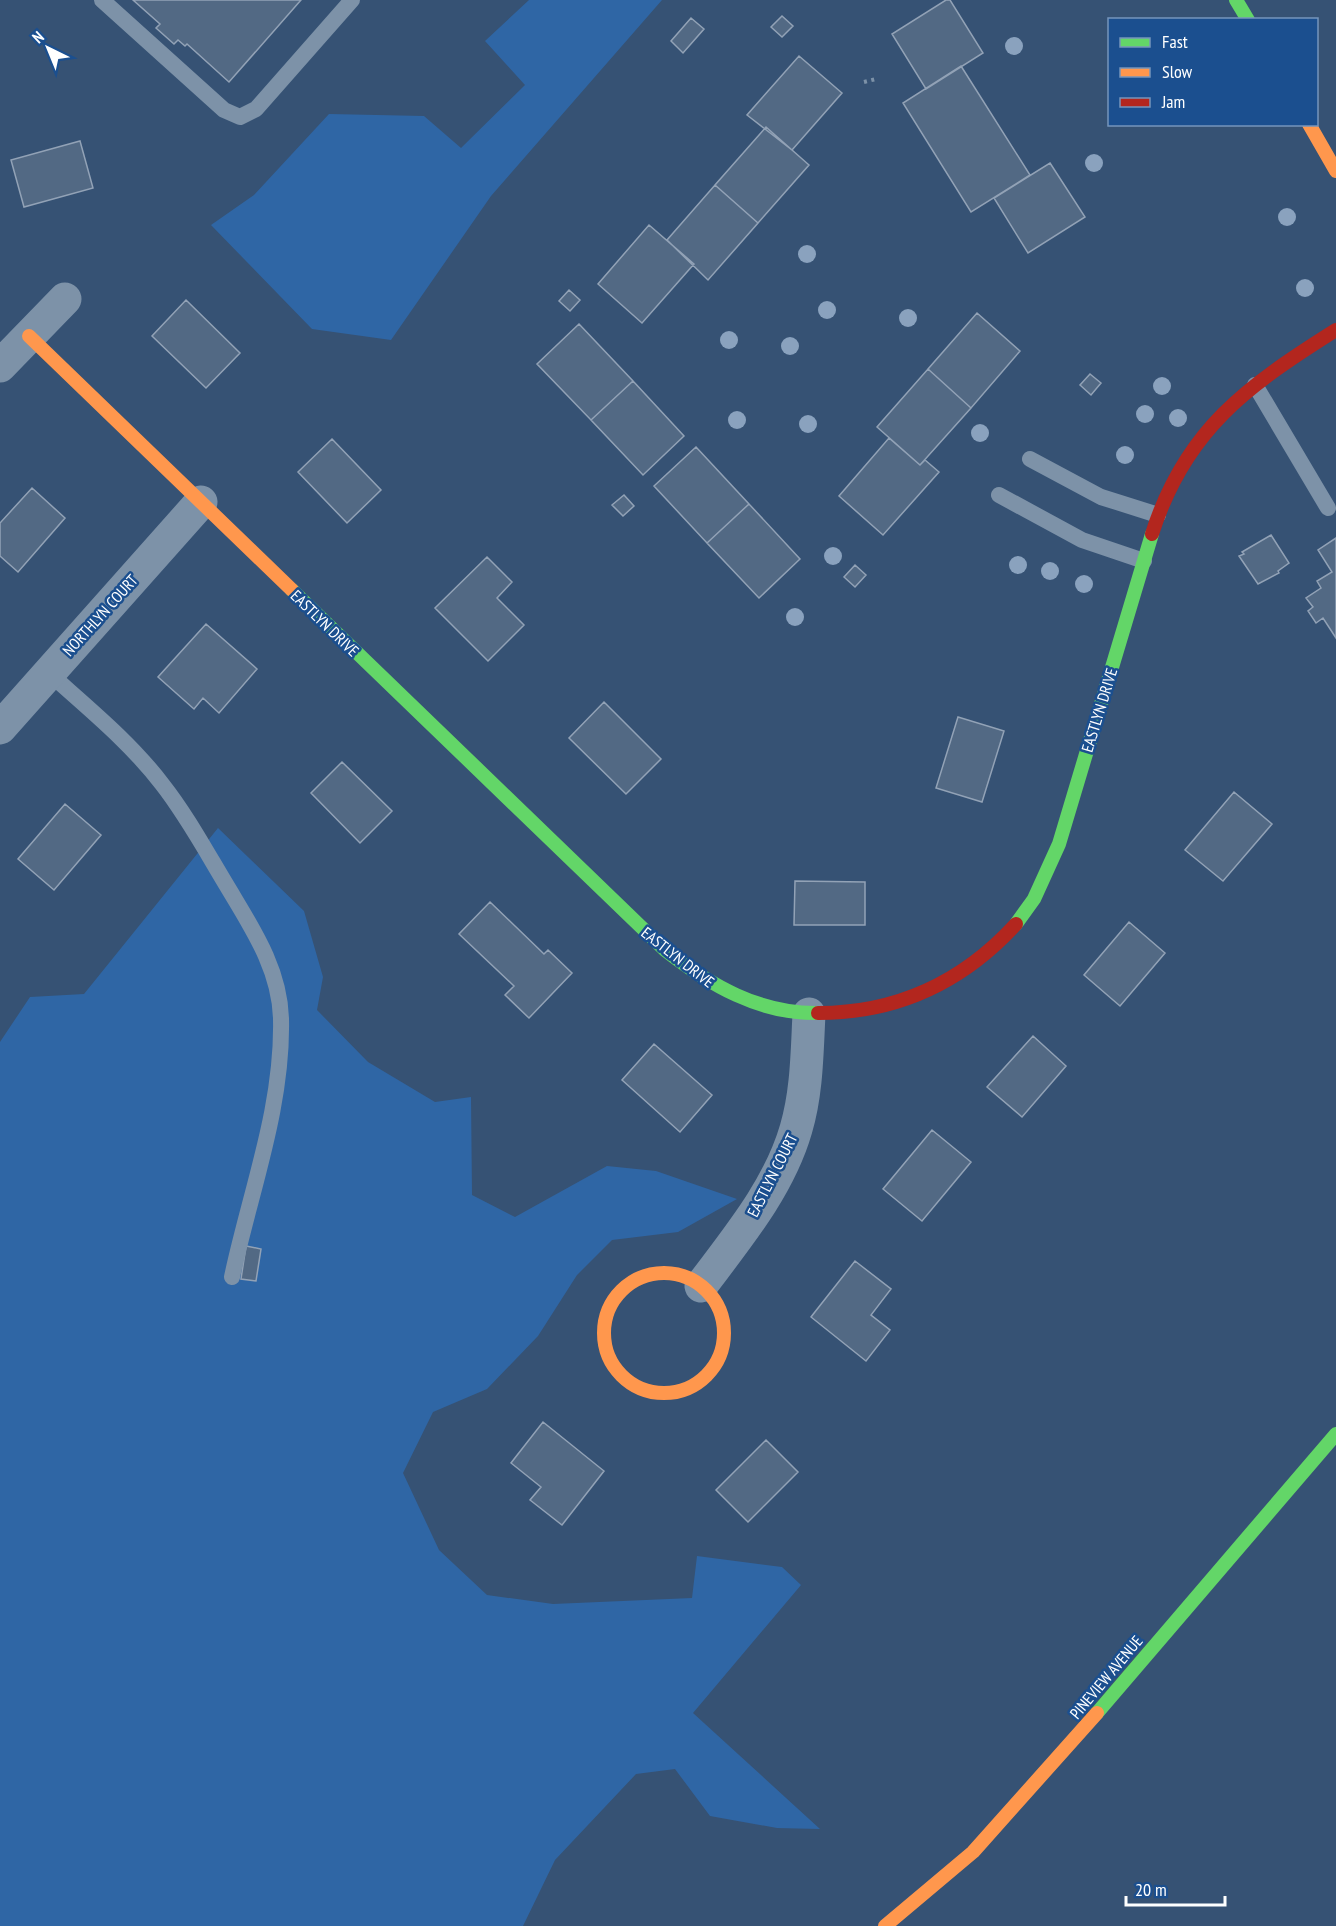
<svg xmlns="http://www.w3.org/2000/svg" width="1336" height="1926" viewBox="0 0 1336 1926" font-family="'PT Sans Narrow',sans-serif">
  <rect width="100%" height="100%" fill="#365274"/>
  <!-- green -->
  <path fill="#2f66a5" d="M529 0H662L491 196 391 340 312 329 211 225 254 195 329 114 424 116 461 148 525 85 485 41Z
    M218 828 304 911 323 977 317 1010 368 1062 435 1102 471 1097 472 1195 515 1217 607 1166 656 1171 737 1199 678 1232 612 1240 577 1275 538 1336 487 1389 433 1412 403 1473 439 1550 487 1595 553 1604 692 1598 697 1556 782 1567 801 1585 693 1713 820 1829 777 1828 710 1816 675 1769 636 1774 555 1860 523 1926H0V1042L30 997 84 994Z"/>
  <!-- building -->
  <path fill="#526984" stroke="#92a2b6" stroke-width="1.5" d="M133 0H301L229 82 187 44 185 46 178 40 174 44 156 28 160 24Z
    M946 0H950L983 53 926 89 892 34Z
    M782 16 793 26 782 37 771 27Z
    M691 18 704 29 683 53 671 41Z
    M799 56 842 93 792 150 747 115Z
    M961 66 1030 175 971 212 903 103Z
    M766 127 809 165 758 223 715 185Z
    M80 141 93 188 24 207 11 160Z
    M1050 163 1085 217 1028 253 994 198Z
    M715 185 758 223 708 280 667 240Z
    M649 225 694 264 642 323 598 284Z
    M569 290 580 300 570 311 559 301Z
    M186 300 240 353 206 388 152 336Z
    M977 313 1020 351 971 408 928 369Z
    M579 324 633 381 591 420 537 364Z
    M928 369 971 408 920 465 877 427Z
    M1090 374 1101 383 1091 395 1080 385Z
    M633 381 684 436 643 475 591 420Z
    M889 438 920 465 925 460 939 472 883 535 839 496Z
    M332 439 381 490 347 523 298 472Z
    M696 447 749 504 707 543 654 486Z
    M32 488 65 518 18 572 0 556V523Z
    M624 495 634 506 623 516 612 505Z
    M749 504 800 559 759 598 707 543Z
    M1271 535 1289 563 1278 571 1279 573 1258 584 1239 556 1244 554 1242 552Z
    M1336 538V638L1323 618 1316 623 1308 611 1313 607 1306 598 1321 588 1317 581 1332 572 1318 550Z
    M487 557 512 582 497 598 524 625 488 661 435 608Z
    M855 565 866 575 855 587 844 577Z
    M206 624 257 669 219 713 203 698 194 709 158 677Z
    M604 702 661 759 626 794 569 738Z
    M958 717 1004 731 982 802 936 788Z
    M342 762 392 811 360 843 311 793Z
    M1234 792 1272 824 1223 881 1185 850Z
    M65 804 101 835 54 890 18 859Z
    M795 881 865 882V925H794Z
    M490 902 544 954 548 950 572 973 529 1018 505 995 514 986 459 934Z
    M1129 922 1165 953 1120 1006 1084 975Z
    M1033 1036 1066 1066 1022 1117 987 1087Z
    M654 1044 712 1095 680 1132 622 1080Z
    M932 1130 971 1162 922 1221 883 1189Z
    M246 1246 261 1249 256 1281 241 1279Z
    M855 1261 891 1289 871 1315 890 1330 866 1361 811 1317Z
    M543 1422 604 1471 562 1525 530 1500 541 1487 511 1463Z
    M766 1440 798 1472 748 1522 716 1490Z"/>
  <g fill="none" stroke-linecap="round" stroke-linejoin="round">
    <!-- path -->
    <path stroke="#7d92a8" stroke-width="4" stroke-dasharray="3 4.5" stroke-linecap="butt" d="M864 82 876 79"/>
    <!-- lane -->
    <path stroke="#7d92a8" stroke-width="16" d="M102 0 224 110 240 117 256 109 352 0
      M1255 385 1328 508
      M1030 459 1101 497 1158 515
      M999 495 1082 540 1144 561
      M49 673C88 708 130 742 162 784 188 817 208 855 230 891 254 931 280 971 281 1019 283 1108 250 1192 232 1277"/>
    <!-- street -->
    <path stroke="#7d92a8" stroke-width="33" d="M0 366 65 299
      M0 728 201 502
      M701 1286C737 1238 779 1188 796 1129 807 1092 807 1052 809 1014"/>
    <!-- fast -->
    <path stroke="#63d668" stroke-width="14" d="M1236 0 1248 20
      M292 590 665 950C710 985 759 1014 818 1013
      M1016 924 1034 899 1059 844 1152 534
      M1097 1713 1336 1434"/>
    <!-- slow -->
    <path stroke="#ff974d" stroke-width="14" d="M1309 124 1336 171
      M29 336 292 590
      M604 1333a60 60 0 1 1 120 0a60 60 0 1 1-120 0Z
      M885 1926 973 1852 1097 1713"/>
    <!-- jam -->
    <path stroke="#b3261e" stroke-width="14" d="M1152 534C1185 430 1247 386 1336 330
      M818 1013C898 1013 963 982 1016 924"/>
  </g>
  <!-- trees -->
  <g fill="#8aa2be">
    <circle cx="1014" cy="46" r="9"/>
    <circle cx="1094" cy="163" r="9"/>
    <circle cx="1287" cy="217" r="9"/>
    <circle cx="807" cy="254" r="9"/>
    <circle cx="1305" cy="288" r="9"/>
    <circle cx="827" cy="310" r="9"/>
    <circle cx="908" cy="318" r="9"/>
    <circle cx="729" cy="340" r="9"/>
    <circle cx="790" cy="346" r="9"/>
    <circle cx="1162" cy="386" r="9"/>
    <circle cx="1145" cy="414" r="9"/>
    <circle cx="1178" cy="418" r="9"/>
    <circle cx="737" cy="420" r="9"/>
    <circle cx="808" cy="424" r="9"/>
    <circle cx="980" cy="433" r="9"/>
    <circle cx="1125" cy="455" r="9"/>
    <circle cx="833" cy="556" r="9"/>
    <circle cx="1018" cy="565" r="9"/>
    <circle cx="1050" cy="571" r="9"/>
    <circle cx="1084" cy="584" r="9"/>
    <circle cx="795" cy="617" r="9"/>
  </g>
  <g text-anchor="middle" stroke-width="5" stroke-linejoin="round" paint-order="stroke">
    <!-- street labels -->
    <g font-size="16" fill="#fff" stroke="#1b4f8f">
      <text transform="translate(100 615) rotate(-48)" y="6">NORTHLYN COURT</text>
      <text transform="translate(325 623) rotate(44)" y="6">EASTLYN DRIVE</text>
      <text transform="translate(1099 710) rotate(-73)" y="6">EASTLYN DRIVE</text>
      <text transform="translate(678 957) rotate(38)" y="6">EASTLYN DRIVE</text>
      <text transform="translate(772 1175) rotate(-63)" y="6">EASTLYN COURT</text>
      <text transform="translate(1106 1677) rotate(-50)" y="6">PINEVIEW AVENUE</text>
    </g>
  </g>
  <!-- legend -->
  <rect x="1108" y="18" width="210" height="108" fill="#1b4f8f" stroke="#7695bc" stroke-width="1.5"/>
  <rect x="1120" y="38" width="30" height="9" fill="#63d668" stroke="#7695bc" stroke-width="1.5"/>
  <text x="1162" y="48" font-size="18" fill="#ffffff">Fast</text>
  <rect x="1120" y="68" width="30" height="9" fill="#ff974d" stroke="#7695bc" stroke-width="1.5"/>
  <text x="1162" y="78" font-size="18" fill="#ffffff">Slow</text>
  <rect x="1120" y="98" width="30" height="9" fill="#b3261e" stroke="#7695bc" stroke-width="1.5"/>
  <text x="1162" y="108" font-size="18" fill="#ffffff">Jam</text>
  <!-- north arrow -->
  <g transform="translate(48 48) rotate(317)" stroke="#1b4f8f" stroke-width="4.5" paint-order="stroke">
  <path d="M0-4.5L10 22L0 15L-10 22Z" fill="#ffffff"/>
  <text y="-9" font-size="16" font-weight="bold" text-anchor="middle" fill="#ffffff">N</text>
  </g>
  <!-- scale -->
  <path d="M1126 1896v9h99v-9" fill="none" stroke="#ffffff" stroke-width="3"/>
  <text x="1135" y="1896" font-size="18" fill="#ffffff" stroke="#1b4f8f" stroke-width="4.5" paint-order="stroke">20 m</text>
</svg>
